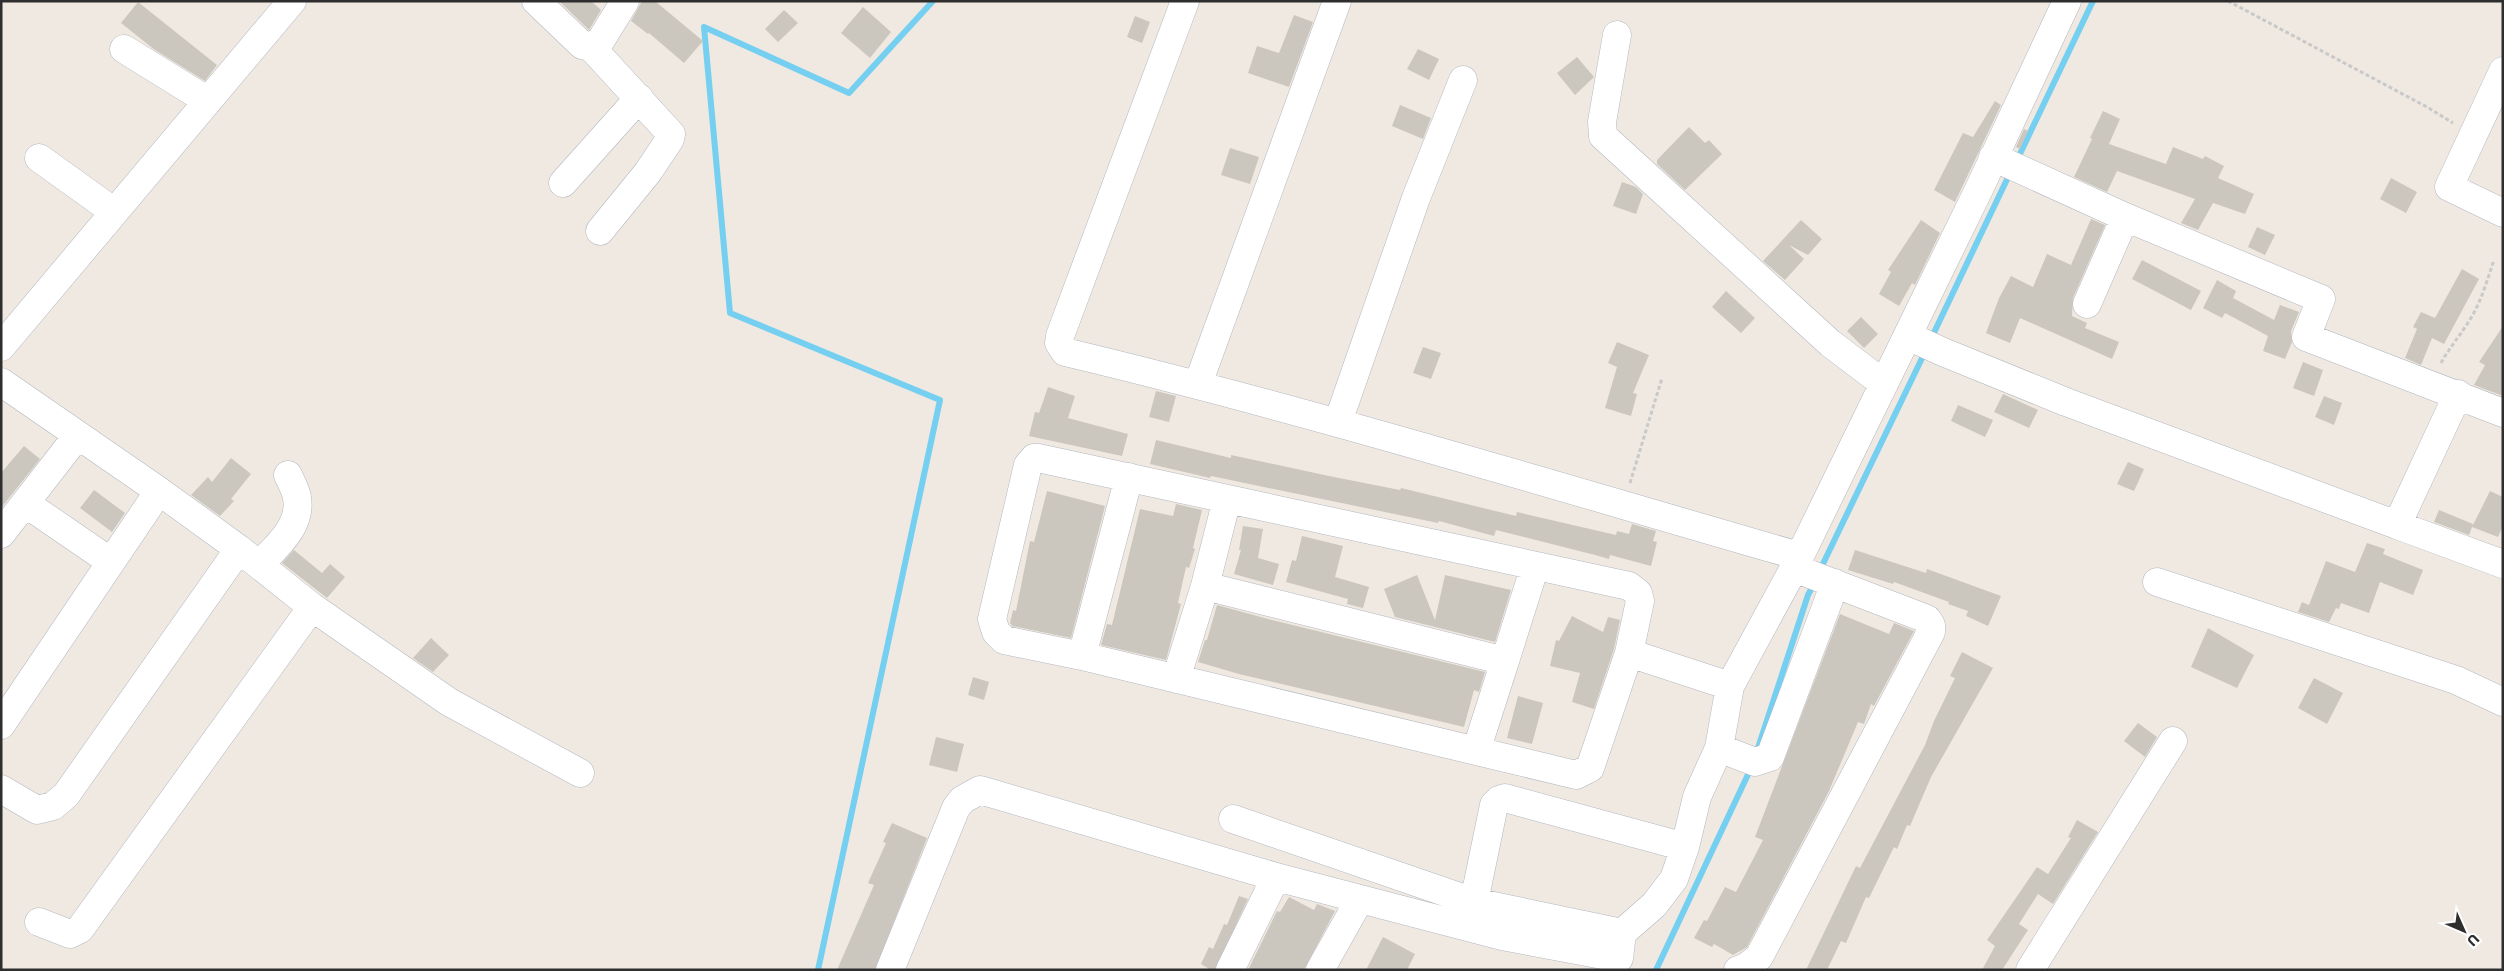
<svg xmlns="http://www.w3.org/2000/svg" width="2504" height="971" viewBox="0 0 2504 971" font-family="Commissioner,sans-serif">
  <rect width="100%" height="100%" fill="#efe9e1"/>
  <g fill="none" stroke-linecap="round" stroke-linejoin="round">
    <!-- stream -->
    <path stroke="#75cff0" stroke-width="6" d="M2017 160 2093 1
      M1930 341 2011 171
      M1820 570 1925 352
      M1756 754 1808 595 1815 582
      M818 970 940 400 730 313 704 27 849 93 933 1
      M1656 970 1752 766"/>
  </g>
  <!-- building -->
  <path fill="#cbc7bf" d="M559 1H591L601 10 589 30Z
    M642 1H655L703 41 684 63 649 33 648 34 631 21Z
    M138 2 217 65 205 81 155 50 121 23Z
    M863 7 891 32 870 58 841 33Z
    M784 10 798 23 778 42 765 29Z
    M1294 15 1313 22 1289 87 1248 73 1257 46 1279 53Z
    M1135 16 1150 22 1142 43 1127 37Z
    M1418 49 1439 59 1429 80 1407 69Z
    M1577 57 1594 77 1575 95 1557 73Z
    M1995 101 2001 105 1955 202 1934 190 1963 133 1973 137Z
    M1400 105 1431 118 1423 139 1392 126Z
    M2103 111 2120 119 2109 144 2166 164 2173 147 2203 159 2205 156 2224 166 2218 178 2254 194 2245 214 2213 203 2198 230 2181 223 2195 199 2117 171 2107 192 2074 177 2092 139 2090 138Z
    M1689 127 1705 143 1709 140 1722 154 1685 190 1657 164V160Z
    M2024 129 2028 131 2020 149 2016 147Z
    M1230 148 1259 157 1250 184 1221 175Z
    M2391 178 2417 192 2406 213 2380 199Z
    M1622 182 1636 187 1643 194 1636 214 1613 206Z
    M2091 219 2105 225 2073 298 2072 316 2087 323 2085 328 2119 342 2112 359 2020 318 2010 343 1986 333 1999 298 2011 276 2033 287 2047 254 2071 265Z
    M1801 220 1822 239 1808 255 1789 245 1804 259 1785 280 1763 261Z
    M1921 220 1940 233 1915 285 1912 283 1899 306 1879 294 1891 272 1888 270Z
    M2257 227 2275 235 2265 255 2248 247Z
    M2142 260 2201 291 2191 310 2132 279Z
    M2462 269 2479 279 2444 344 2432 338 2421 365 2405 358 2417 329 2413 327 2421 312 2435 318Z
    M2217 280 2236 291 2233 298 2274 320 2280 305 2299 312 2291 331 2292 342 2285 359 2263 351 2268 336 2225 313 2222 318 2203 308Z
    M1726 291 1755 318 1741 333 1712 307Z
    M1861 317 1878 334 1864 348 1847 331Z
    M2503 326V396L2474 385 2485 365 2479 362Z
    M1617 342 1649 355 1633 393 1637 394 1631 416 1605 408 1617 367 1608 363Z
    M1423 347 1441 353 1431 379 1413 373Z
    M2303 362 2323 370 2314 396 2293 388Z
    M1048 387 1075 396 1068 418 1128 434 1122 456 1029 436 1035 412 1039 413Z
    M1156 391 1176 396 1169 422 1149 417Z
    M2003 394 2038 410 2029 428 1994 412Z
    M2324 396 2342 403 2334 425 2315 417Z
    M1958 405 1993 420 1985 437 1951 421Z
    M1156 440 1231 458V455L1329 476 1400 490 1401 488 1516 516 1517 512 1616 535 1617 531 1629 534 1632 524 1656 531 1653 541 1657 542 1651 566 1610 555 1609 559 1595 555 1496 530 1494 536 1439 521 1438 523 1211 476 1210 478 1150 464Z
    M24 446 40 459 1 508V473Z
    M231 458 251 474 231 499 234 501 220 516 191 495 208 477 212 482Z
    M2128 462 2144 469 2134 491 2117 484Z
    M94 490 125 513 112 532 80 508Z
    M1047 491 1105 506 1071 638 1012 626 1010 623 1013 610 1016 611 1030 541 1034 542Z
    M2490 491 2503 497V526L2498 537 2472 527 2469 535 2434 522 2439 510 2473 524 2472 527Z
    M1176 504 1202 510 1193 548 1195 549 1189 568 1186 567 1178 603 1181 604 1166 660 1101 645 1107 624 1112 625 1140 509 1173 516Z
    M1243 526 1263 529 1258 558 1279 564 1273 585 1234 574 1241 550H1239Z
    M1302 536 1343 546 1335 577 1369 587 1363 608 1347 604 1348 599 1286 582 1292 560 1296 561Z
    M2367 543 2385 549 2383 554 2423 570 2413 595 2380 582 2369 613 2341 603 2339 609 2336 608 2329 622 2298 612 2302 602 2309 605 2326 561 2355 572Z
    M294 550 322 573 330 564 345 577 327 598 282 563Z
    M1855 550 1926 573 1927 569 2001 596 1988 626 1966 616 1968 611 1948 604 1949 602 1894 582 1893 584 1848 570Z
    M1417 575 1435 620 1445 575 1511 590 1495 642 1395 617 1384 589Z
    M1217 605 1268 619 1485 672 1479 692 1474 690 1464 727 1239 674 1198 662 1205 640H1207Z
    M1840 614 1889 634 1894 623 1914 631 1874 706 1871 704 1864 724 1858 722 1829 791 1747 947 1733 955 1714 944 1712 947 1694 938 1704 920 1707 921 1725 887 1736 892 1763 840 1755 837Z
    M1572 616 1603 632 1608 617 1620 620 1614 649 1594 709 1572 702 1580 673 1550 666 1556 640 1559 641Z
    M2208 628 2254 655 2237 688 2191 667Z
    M431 638 449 655 433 672 413 658Z
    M1962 652 1993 668 1931 777 1910 826 1907 825 1897 849 1894 847 1869 898 1866 897 1846 943 1841 941 1827 970H1806L1856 866 1860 868 1925 745 1934 721 1955 678 1950 676Z
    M973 677 989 682 984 700 968 695Z
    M2314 678 2343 693 2327 724 2298 708Z
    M1518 696 1543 703 1532 744 1507 738Z
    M2138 723 2157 737 2145 757 2124 741Z
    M936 737 964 744 957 772 929 765Z
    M2077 820 2098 832 2053 904 2038 894 2019 924 2028 930 2002 970H1982L1995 946 1987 940 2037 867 2048 874 2071 838 2068 837Z
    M892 823 927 838 875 970H837L874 885 868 883 886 843 883 842Z
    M1239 896 1248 899 1215 970H1211L1201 964 1209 947 1213 949 1224 924 1227 925Z
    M1289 897 1314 910 1317 904 1335 911 1304 970H1248L1277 911 1280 912Z
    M1383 937 1415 954 1407 970H1366Z"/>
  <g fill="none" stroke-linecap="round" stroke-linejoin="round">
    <!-- minor casing -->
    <g stroke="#b4b7c1" stroke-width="29">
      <path id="minor" d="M536 1 582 45 591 47 601 40 625 1
        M1185 1 1060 336 1059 343 1065 352C1312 411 1555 486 1799 556
        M1617 35 1602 122 1603 136 1830 343 1884 384
        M591 47 671 134 670 139 648 172 600 231
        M124 49 208 101
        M2503 71 2449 187 2503 213
        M1993 157 2125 217 2321 299 2306 337 2503 413
        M39 158 113 211
        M563 183 639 98
        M2087 304 2125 217
        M1908 336 1943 352 2066 402 2397 525
        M1 347 292 1
        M1 382 159 491 239 549 312 607 449 702 580 773
        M1198 384 1337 1
        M2458 394 2397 525 2503 564
        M1338 422 1416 198 1463 80
        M25 503 111 562
        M1 534 78 435
        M259 565C276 547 302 526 297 498 296 490 291 482 288 475
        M2157 582 2456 680 2503 702
        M1205 586 1505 661 1535 566
        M1629 653 1590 768 1576 775 1082 656 1004 640 996 632 992 619 1028 465 1034 458H1038L1629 586 1638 593 1640 601 1629 653 1730 686
        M1082 656 1129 477
        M1176 679 1205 586 1227 499
        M1 725 159 491
        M1719 748 1755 762 1770 757 1835 583
        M1476 751 1505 661
        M1 789 37 810 53 806 66 795 239 549
        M1233 819 1474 902 1622 933
        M1474 902 1494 805 1499 800 1505 798 1685 847
        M39 922 70 934 80 929 312 607
        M890 970 956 808 962 800 980 790 1276 877 1502 936 1619 958 1622 933 1654 905 1674 879 1685 847 1697 797 1719 748 1730 686 1794 568 1980 187 2067 1
        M1230 970 1276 877
        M1320 970 1360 899
        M1738 970 1746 967 1759 957 1931 632V625L1927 619 1794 568
        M2030 970 2173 741"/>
    </g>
    <!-- path -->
    <path stroke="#c9c9c9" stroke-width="3" stroke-dasharray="4 2.5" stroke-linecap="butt" d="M2228 1 2427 107 2453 123
      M2441 363C2449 348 2460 336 2469 321 2481 303 2487 280 2494 260
      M1630 483 1662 378"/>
    <!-- minor -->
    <use href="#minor" stroke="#fff" stroke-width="28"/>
  </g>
  <!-- border -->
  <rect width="2504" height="971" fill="none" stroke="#2e2e2e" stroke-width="5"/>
  <!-- north arrow -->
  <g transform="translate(2464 931) rotate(135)" stroke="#ffffff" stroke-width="4" paint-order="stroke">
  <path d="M0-4L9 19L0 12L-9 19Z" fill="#2e2e2e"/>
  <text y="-8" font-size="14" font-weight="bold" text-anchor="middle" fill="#2e2e2e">U</text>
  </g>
</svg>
